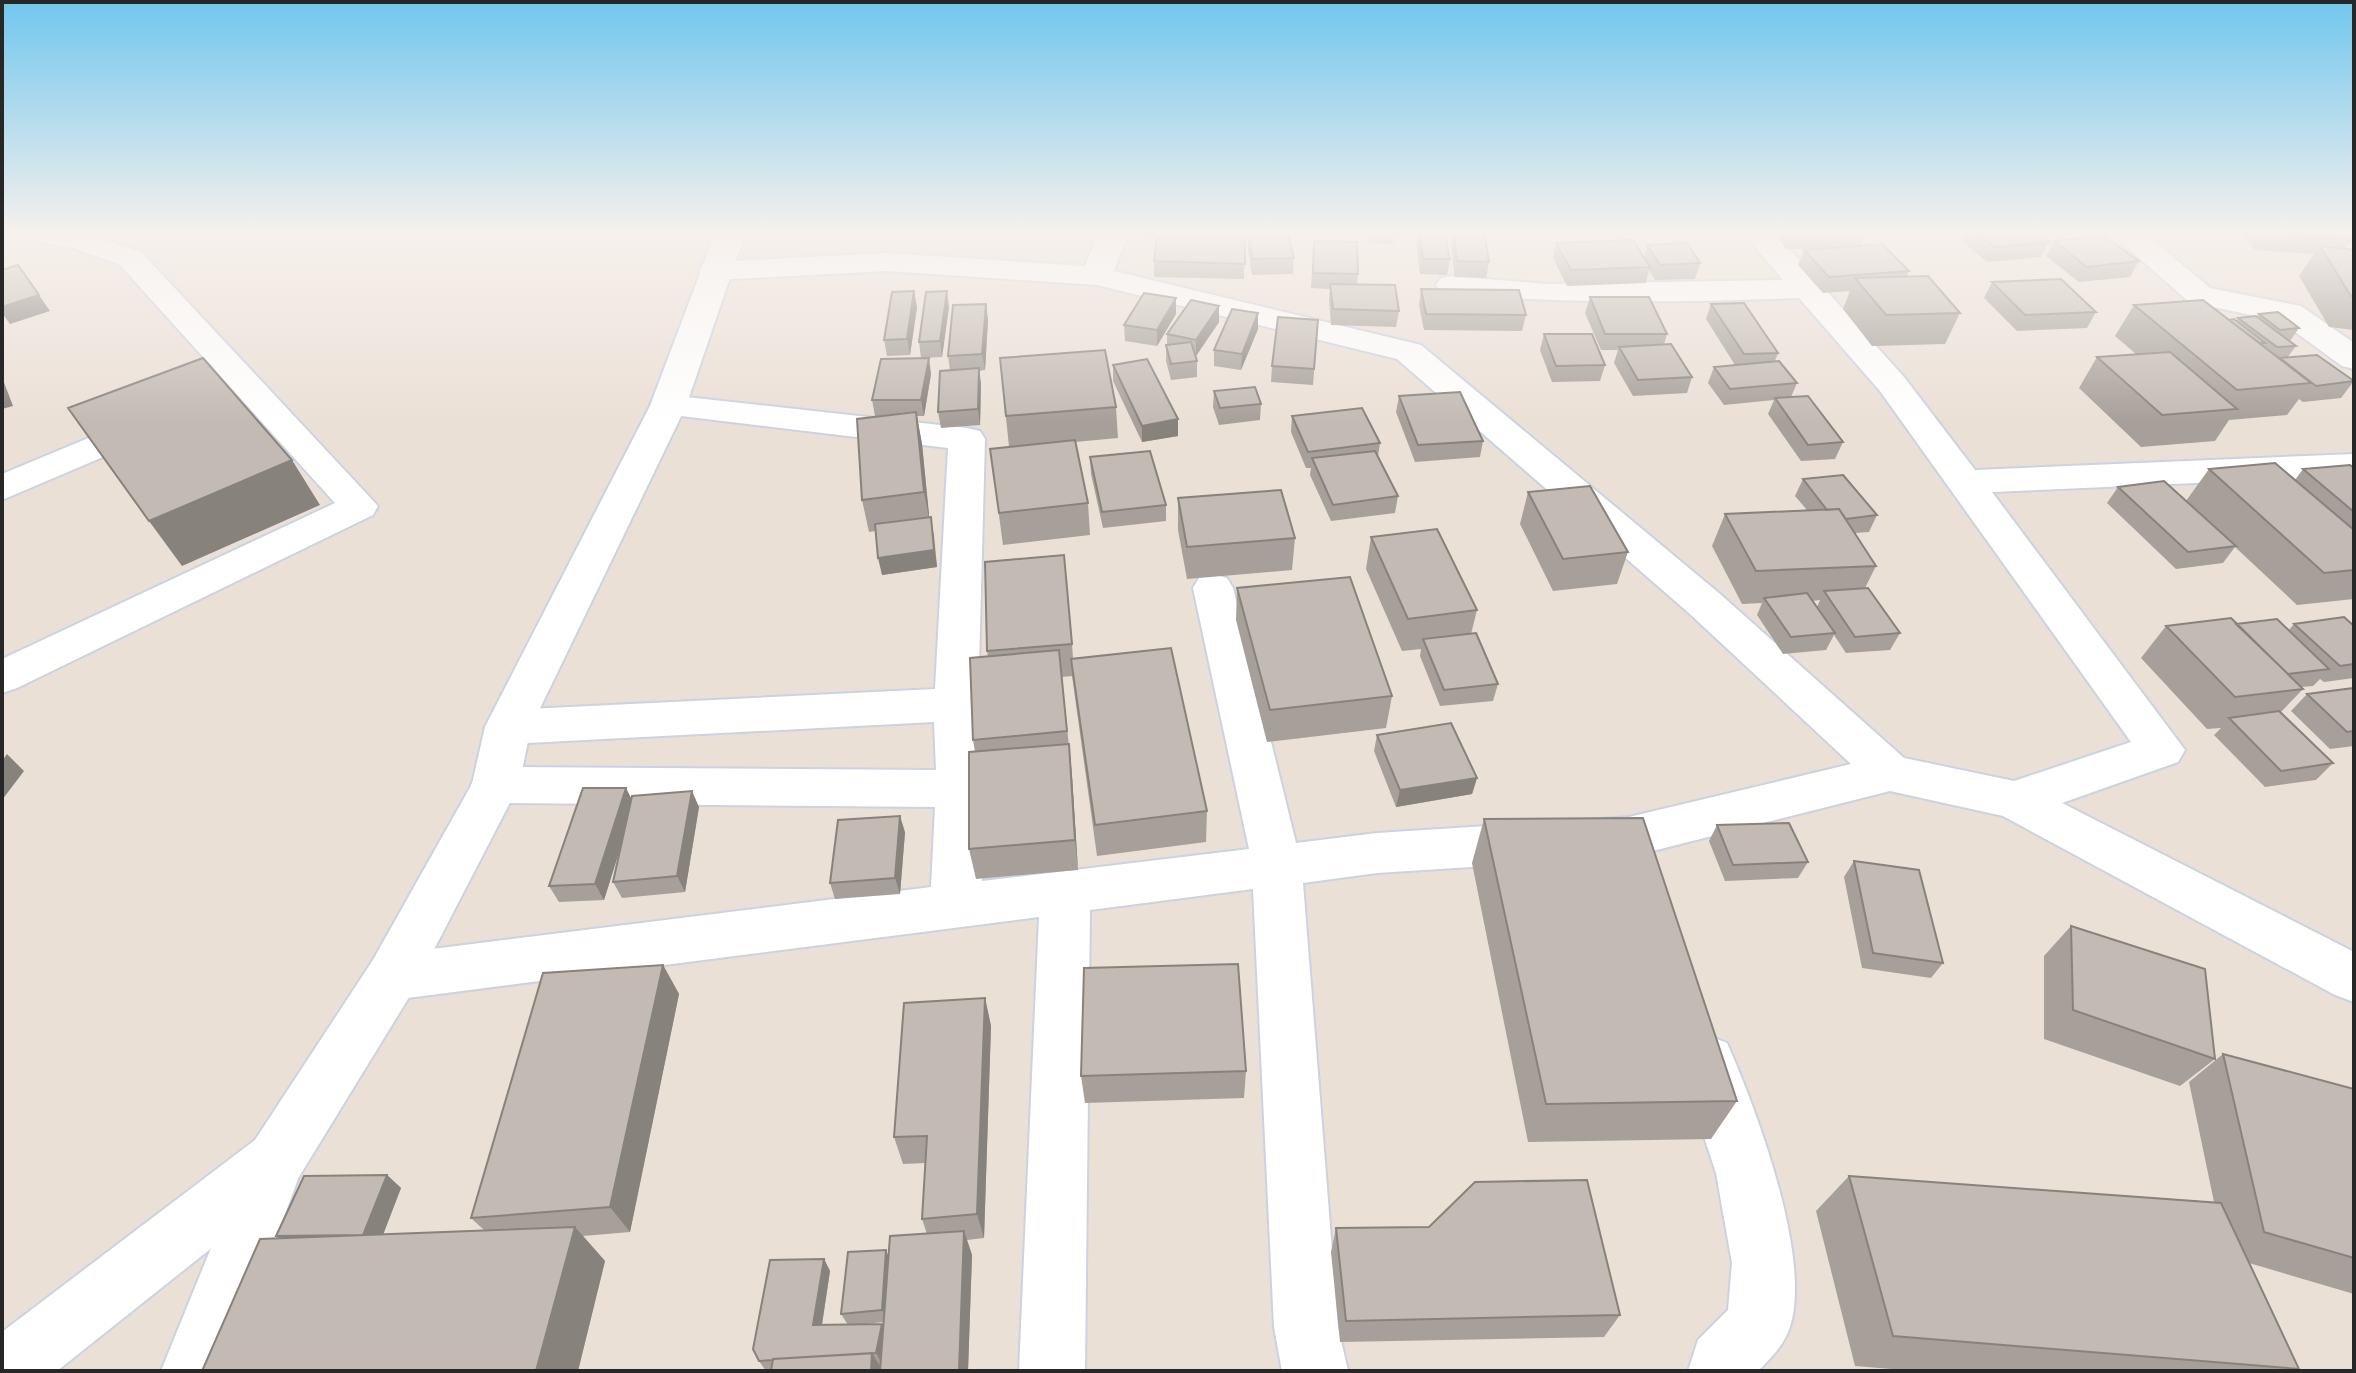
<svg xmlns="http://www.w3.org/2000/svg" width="2356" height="1373" viewBox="0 0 2356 1373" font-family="'Archivo Narrow',sans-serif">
  <rect width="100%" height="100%" fill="#ebe0d6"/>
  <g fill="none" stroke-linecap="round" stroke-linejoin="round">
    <!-- street casing -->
    <g stroke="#cbd2e2" stroke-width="4">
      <path id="street" d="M8 231H77L141 252 378 506 373 515 17 688 2 693V659L335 503 119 264 73 248 13 237Z
        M1099 231H1129L1114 271 1421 345 1720 594 1904 758 2014 781 2131 742 1880 391 1799 298C1683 302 1568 304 1452 294L1441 292 1436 285 1441 278 1452 276 1547 284 1783 280 1742 231H1773L1904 377 1975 470 2354 454V476L1992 492 2185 750 2178 762 2062 803 2354 952V1002L2335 995 2003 816 1890 791 1629 857 1377 873 1303 883 1338 1327 1348 1371H1282L1274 1327 1253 889 1090 910 1085 1371H1019L1039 917 392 1000 373 994 365 977 373 960 392 954 931 887 935 807 495 803 478 798 471 785 478 772 495 767 936 770 934 722 508 744 492 739 485 727 492 715 508 710 935 689 948 448 656 413 650 406 656 399 668 395 967 428 980 431 985 439 978 704 984 789 982 881 1249 849 1193 588 1199 578 1213 574 1227 578 1233 588 1296 843 1377 833 1629 817 1851 764 1690 614 1397 359 1097 285 887 271 714 280 703 278 699 271 703 264 714 262 887 253 1085 266Z
        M2109 231H2142L2210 288 2301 306 2354 343V369L2342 366 2280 321 2189 302Z
        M151 412 164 415 169 423 164 431 2 500V474Z
        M1707 1035 1727 1043C1756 1109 1812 1257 1790 1327 1784 1345 1772 1357 1758 1371H1688L1698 1340 1728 1310 1732 1263 1716 1173 1679 1061 1687 1043Z
        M276 1131 297 1140 305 1160 227 1371H161L255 1140Z"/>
    </g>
    <!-- secondary casing -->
    <g stroke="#cbd2e2" stroke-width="4">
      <path id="secondary" d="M716 231H746L686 406 531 727 519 785 411 994 297 1180 57 1371H2V1332L255 1140 373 960 472 784 485 727 650 406Z"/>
    </g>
    <!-- street -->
    <use href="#street" fill="#fff" fill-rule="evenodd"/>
    <!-- secondary -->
    <use href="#secondary" fill="#fff" fill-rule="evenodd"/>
  </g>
  <!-- wall -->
  <path fill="#a7a09a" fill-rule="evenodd" d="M904 231H959L957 235 905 232Z
    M1146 231H1231L1230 238H1245L1244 279 1154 277V261L1157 238 1146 237Z
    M1368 231H1395L1393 244 1369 243Z
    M1417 231H1444L1450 259 1447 275 1420 274 1416 241Z
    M1453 231 1489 262 1486 278 1455 277 1451 246Z
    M1644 231H1693L1647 234Z
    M1773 231H1911L1868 235 1866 233 1860 246 1909 271 1906 277 1960 313 1945 344 1872 346 1843 309 1850 291 1823 293 1798 265 1804 250 1822 249H1786Z
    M1967 231H2036L2049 242 2041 257 1987 262 1962 241Z
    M2075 231H2119L2118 232 2078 234Z
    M2239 231H2343L2352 240 2345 249 2354 250V330L2329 327 2299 276 2314 254 2255 250Z
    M1248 236 1294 258 1293 274 1252 275 1248 251Z
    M1314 241 1358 274 1357 284 1399 311 1396 327 1331 325 1329 300 1330 289 1311 288Z
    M2054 241 2139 261 2130 277 2079 282 2046 256Z
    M1556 243 1644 257 1647 245 1700 263 1695 279 1655 280 1649 270 1646 283 1567 286 1553 258Z
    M1992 282 2096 312 2087 328 2017 331 1984 298Z
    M1421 289 1526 315 1522 331 1424 330 1419 305Z
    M914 291 917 307 910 355 887 356 884 340Z
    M1590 297 1667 334 1664 345 1692 377 1687 393 1633 396 1614 363 1618 350H1601L1585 313Z
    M1176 298V314L1157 346 1125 341 1124 325Z
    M986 304 988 320 985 370 979 371 981 384 980 425 941 428 938 412 950 370 948 356Z
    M1711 304 1778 353 1775 361 1797 383 1791 397 1843 442 1835 459 1801 461 1768 414 1774 400 1724 405 1708 383 1714 367 1735 365 1706 319Z
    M2134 305 2236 321 2238 318 2257 316 2259 314 2299 328 2290 341 2296 346 2287 358 2354 381 2341 398 2303 402 2299 399 2287 415 2229 420 2215 441 2141 447 2079 388 2097 357 2136 354 2115 336Z
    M1219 306V322L1196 356 1197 361V377L1171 380 1166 361V345L1167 344V334Z
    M949 307 942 357 921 358 919 342Z
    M1318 320 1313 385 1271 382 1272 366Z
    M1258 329 1241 370 1214 366V350Z
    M1544 334 1605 365 1600 381 1552 382 1540 350Z
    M1000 358 1116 407 1118 438 1075 442 1088 503 1090 535 1003 545 990 449 1009 447Z
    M1113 365 1178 436 1142 442 1113 381Z
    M931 374 924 416H917L922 444 929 517 934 534 937 567 882 575 876 531 869 532 862 500 884 416H875L872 400Z
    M1214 391 1261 404 1260 420 1219 425 1213 407Z
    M1399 396 1483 441 1480 457 1415 462 1396 412Z
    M1292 416 1380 443 1378 457 1398 496 1395 513 1331 521 1310 475 1311 468H1306L1291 432Z
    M1090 457 1166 505V521L1103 528 1091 474Z
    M2354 468V599L2297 605 2235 547 2223 563 2176 569 2107 503 2118 487 2186 501 2209 469 2295 480 2303 469Z
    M1803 479 1877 515 1869 532 1855 533 1876 566 1865 588 1900 633 1890 650 1846 653 1834 635 1826 650 1783 654 1757 615 1762 603 1742 604 1712 546 1725 514 1807 510 1795 496ZM1820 600 1817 607 1812 601Z
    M1528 492 1628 552 1617 584 1553 591 1520 524Z
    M1178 498 1295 538 1292 570 1187 579 1178 530Z
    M1371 537 1477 610 1471 634 1498 684 1493 701 1440 706 1420 656 1421 649 1402 651 1366 569Z
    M1237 588 1392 696 1386 728 1267 742 1236 620Z
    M2236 624 2289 630 2294 624 2354 626V678L2324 682 2320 679 2313 686 2301 687 2303 689 2281 712 2333 763 2316 780 2265 787 2214 735 2221 728 2207 729 2141 658 2166 626Z
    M1072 644 1073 658 1207 811 1206 842 1097 856 1072 676 1062 677 1072 776 1078 870 976 879 969 849 975 752 973 740 988 657 987 651Z
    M2354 688V746L2330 749 2291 711 2307 694Z
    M1377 735 1477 778 1472 794 1396 807 1374 751Z
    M626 788 631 799 699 807 685 892 622 898 613 882 622 843 604 900 559 902 549 886Z
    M1484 819 1737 1101 1711 1139 1528 1142 1472 863Z
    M1717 825 1808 862 1798 878 1725 881 1709 841Z
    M905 832 900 894 835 899 830 883Z
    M1854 861 1943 963 1931 978 1862 968 1844 877Z
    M2071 926 2215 1059 2180 1086 2044 1039V956Z
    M663 965 679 994 630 1232 583 1236 605 1261 578 1371H202L280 1239 276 1236 387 1175 401 1188 383 1234 484 1230 471 1218Z
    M985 998 991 1026 984 1238 967 1240 972 1255 968 1371H766L759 1361 824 1259 830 1271 822 1325H848L841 1314 889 1256 927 1234 922 1219 925 1163 903 1164 894 1137ZM884 1322 883 1326 855 1325Z
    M2223 1054 2354 1089V1294L2249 1263 2299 1369 2295 1371H1915L1855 1366 1816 1211 1849 1176 2214 1202 2189 1082Z
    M1246 1071 1244 1098 1085 1103 1081 1076Z
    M1336 1228 1620 1315 1604 1337 1340 1342 1331 1252Z"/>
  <!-- shaded-wall -->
  <path fill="#88827d" d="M914 291 917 307 910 355 907 339Z
    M947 291 949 307 942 357 940 341Z
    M39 295 50 311 10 324 2 313V307Z
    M1176 298V314L1157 346V330Z
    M986 304 988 320 985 370 982 354Z
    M1219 306V322L1196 356V340Z
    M1258 313V329L1241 370 1242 354Z
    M929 358 931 374 924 416 921 400Z
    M979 368 981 384 980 425 978 409Z
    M2 377 13 406 2 409Z
    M916 412 922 444 930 524 924 492Z
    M1178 419V436L1142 442V426Z
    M292 460 320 505 182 566 149 521Z
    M931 517 937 567 882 575 878 558Z
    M1069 744 1072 776 1078 870 1075 840Z
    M7 754 24 771 2 800V761Z
    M1477 778 1472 794 1396 807 1400 790Z
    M626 788 634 804 604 900 595 884Z
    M692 791 699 807 685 892 677 876Z
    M900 816 905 832 900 894 895 878Z
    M663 965 679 994 630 1232 610 1207Z
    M985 998 991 1026 984 1238 977 1214Z
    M387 1175 401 1188 378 1248 363 1235Z
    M575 1227 605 1261 578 1371H536Z
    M964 1231 972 1255 968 1371H959Z
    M886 1250 891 1262 888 1321 882 1310Z
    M824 1259 830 1271 820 1337 813 1325Z
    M882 1324 888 1335 882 1364 876 1353Z
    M872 1353 883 1371H871Z"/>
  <!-- building -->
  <path fill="#c2bab3" stroke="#88827d" stroke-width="2" d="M1419 231H1444L1450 259H1423Z
    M1453 231 1484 232 1489 262 1457 261Z
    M1790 231H1865L1866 232 1792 234Z
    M1975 231H2036L2049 242 1995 247Z
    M2262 231H2343L2352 240 2265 234Z
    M1288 235 1294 258 1253 259 1248 236Z
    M2104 236 2139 261 2087 267 2054 241Z
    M1157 237 1245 238V264L1154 261Z
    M1633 240 1650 267 1571 270 1556 243Z
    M1314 241 1357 242 1358 274 1313 273Z
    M1687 243 1700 263 1660 265 1647 245Z
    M1882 244 1909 271 1829 277 1804 250Z
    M2320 246 2354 250V296H2351Z
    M18 265 39 295 2 307V270Z
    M1928 276 1960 313 1886 315 1855 278Z
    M2061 279 2096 312 2025 315 1992 282Z
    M1330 284 1395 285 1399 311 1333 309Z
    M1421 289 1519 290 1526 315 1426 314Z
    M914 291 907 339 884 340 892 292Z
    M947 291 940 341 919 342 926 292Z
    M1144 293 1176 298 1157 330 1124 325Z
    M1590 297H1649L1667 334H1605Z
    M1191 300 1219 306 1196 340 1167 334Z
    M2203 300 2311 383 2237 390 2134 305Z
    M1744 303 1778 353 1744 354 1711 304Z
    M986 304 982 354 948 356 953 305Z
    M1232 309 1258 313 1242 354 1214 350Z
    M2278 312 2299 328 2280 330 2259 314Z
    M2256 316 2296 346 2277 347 2238 318Z
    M1278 317 1318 320 1314 369 1272 366Z
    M2234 319 2265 343H2260L2229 320Z
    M1544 334H1592L1605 365 1556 366Z
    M1191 342 1197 361 1171 364 1166 345Z
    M1671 344 1692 377 1638 380 1619 347Z
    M1105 350 1116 407 1006 416 1000 358Z
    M2170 352 2237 409 2162 415 2097 357Z
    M2317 355 2354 381 2316 386 2280 358Z
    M203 358 292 460 149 521 68 408Z
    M929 358 921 400H872L881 359Z
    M1147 359 1178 419 1142 426 1113 365Z
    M1779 361 1797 383 1730 389 1714 367Z
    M979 368 978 409 938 412 940 371Z
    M1255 387 1261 404 1220 408 1214 391Z
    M1460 392 1483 441 1418 445 1399 396Z
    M1808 396 1843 442 1808 445 1775 398Z
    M1362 408 1380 443 1308 452 1292 416Z
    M916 412 924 492 862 500 857 419Z
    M1075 440 1088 503 999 513 990 449Z
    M1150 451 1166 505 1102 512 1090 457Z
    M1375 451 1398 496 1333 505 1312 458Z
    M2275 463 2354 530V570L2324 573 2209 469Z
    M2350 465 2354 468V512L2303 469Z
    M1843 475 1877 515 1846 519 1839 509 1827 510 1803 479Z
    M2164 481 2236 546 2188 552 2118 487Z
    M1590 486 1628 552 1563 559 1528 492Z
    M1281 490 1295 538 1187 547 1178 498Z
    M1839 509 1876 566 1756 571 1725 514Z
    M931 517 934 550 878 558 875 524Z
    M1437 529 1477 610 1408 619 1371 537Z
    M1064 555 1072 644 987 651 985 562Z
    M1350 577 1392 696 1270 710 1237 588Z
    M1868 588 1900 633 1855 637 1824 591Z
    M1807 593 1835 633 1791 637 1764 598Z
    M2344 617 2354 626V664L2340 666 2294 624Z
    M2231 618 2303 689 2235 697 2166 626Z
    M2277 619 2329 669 2288 674 2236 624Z
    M1476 633 1498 684 1444 690 1423 639Z
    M1171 648 1207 811 1095 825 1071 659Z
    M1059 650 1067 731 973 740 970 658Z
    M2354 688V731L2347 732 2307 694Z
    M2279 711 2333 763 2281 771 2229 718Z
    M1451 723 1477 778 1400 790 1377 735Z
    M1069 744 1075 840 969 849V752Z
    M583 788H626L595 884 549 886Z
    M692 791 677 876 613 882 632 796Z
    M900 816 895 878 830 883 838 820Z
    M1643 818 1737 1101 1546 1104 1484 819Z
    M1789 823 1808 862 1733 865 1717 825Z
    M1854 861 1919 870 1943 963 1873 953Z
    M2071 926 2205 969 2215 1059 2073 1010Z
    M1238 964 1246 1071 1081 1076 1084 968Z
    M663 965 610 1207 471 1218 543 973Z
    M985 998 977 1214 922 1219 927 1136 894 1137 904 1003Z
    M2223 1054 2354 1089V1258L2264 1232Z
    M387 1175 363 1235 276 1236 304 1176Z
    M1849 1176 2221 1203 2299 1369 1893 1336Z
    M1587 1180 1620 1315 1346 1321 1336 1228 1429 1227 1475 1182Z
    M575 1227 536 1371H202L260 1239Z
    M964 1231 959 1371H880L890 1236Z
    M886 1250 882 1310 841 1314 848 1252Z
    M824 1259 813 1325 882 1324 876 1353 773 1359V1360L759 1361 753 1349 770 1260Z
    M872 1353 871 1371H771L773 1359Z"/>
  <!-- sky -->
  <linearGradient id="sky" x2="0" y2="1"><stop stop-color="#71c6ee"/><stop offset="0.55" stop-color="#f6f1ed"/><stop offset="1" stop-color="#f6f1ed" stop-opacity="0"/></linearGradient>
  <rect width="2356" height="423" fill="url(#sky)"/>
  <!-- border -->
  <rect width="2356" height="1373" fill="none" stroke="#272727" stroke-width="8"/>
</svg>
